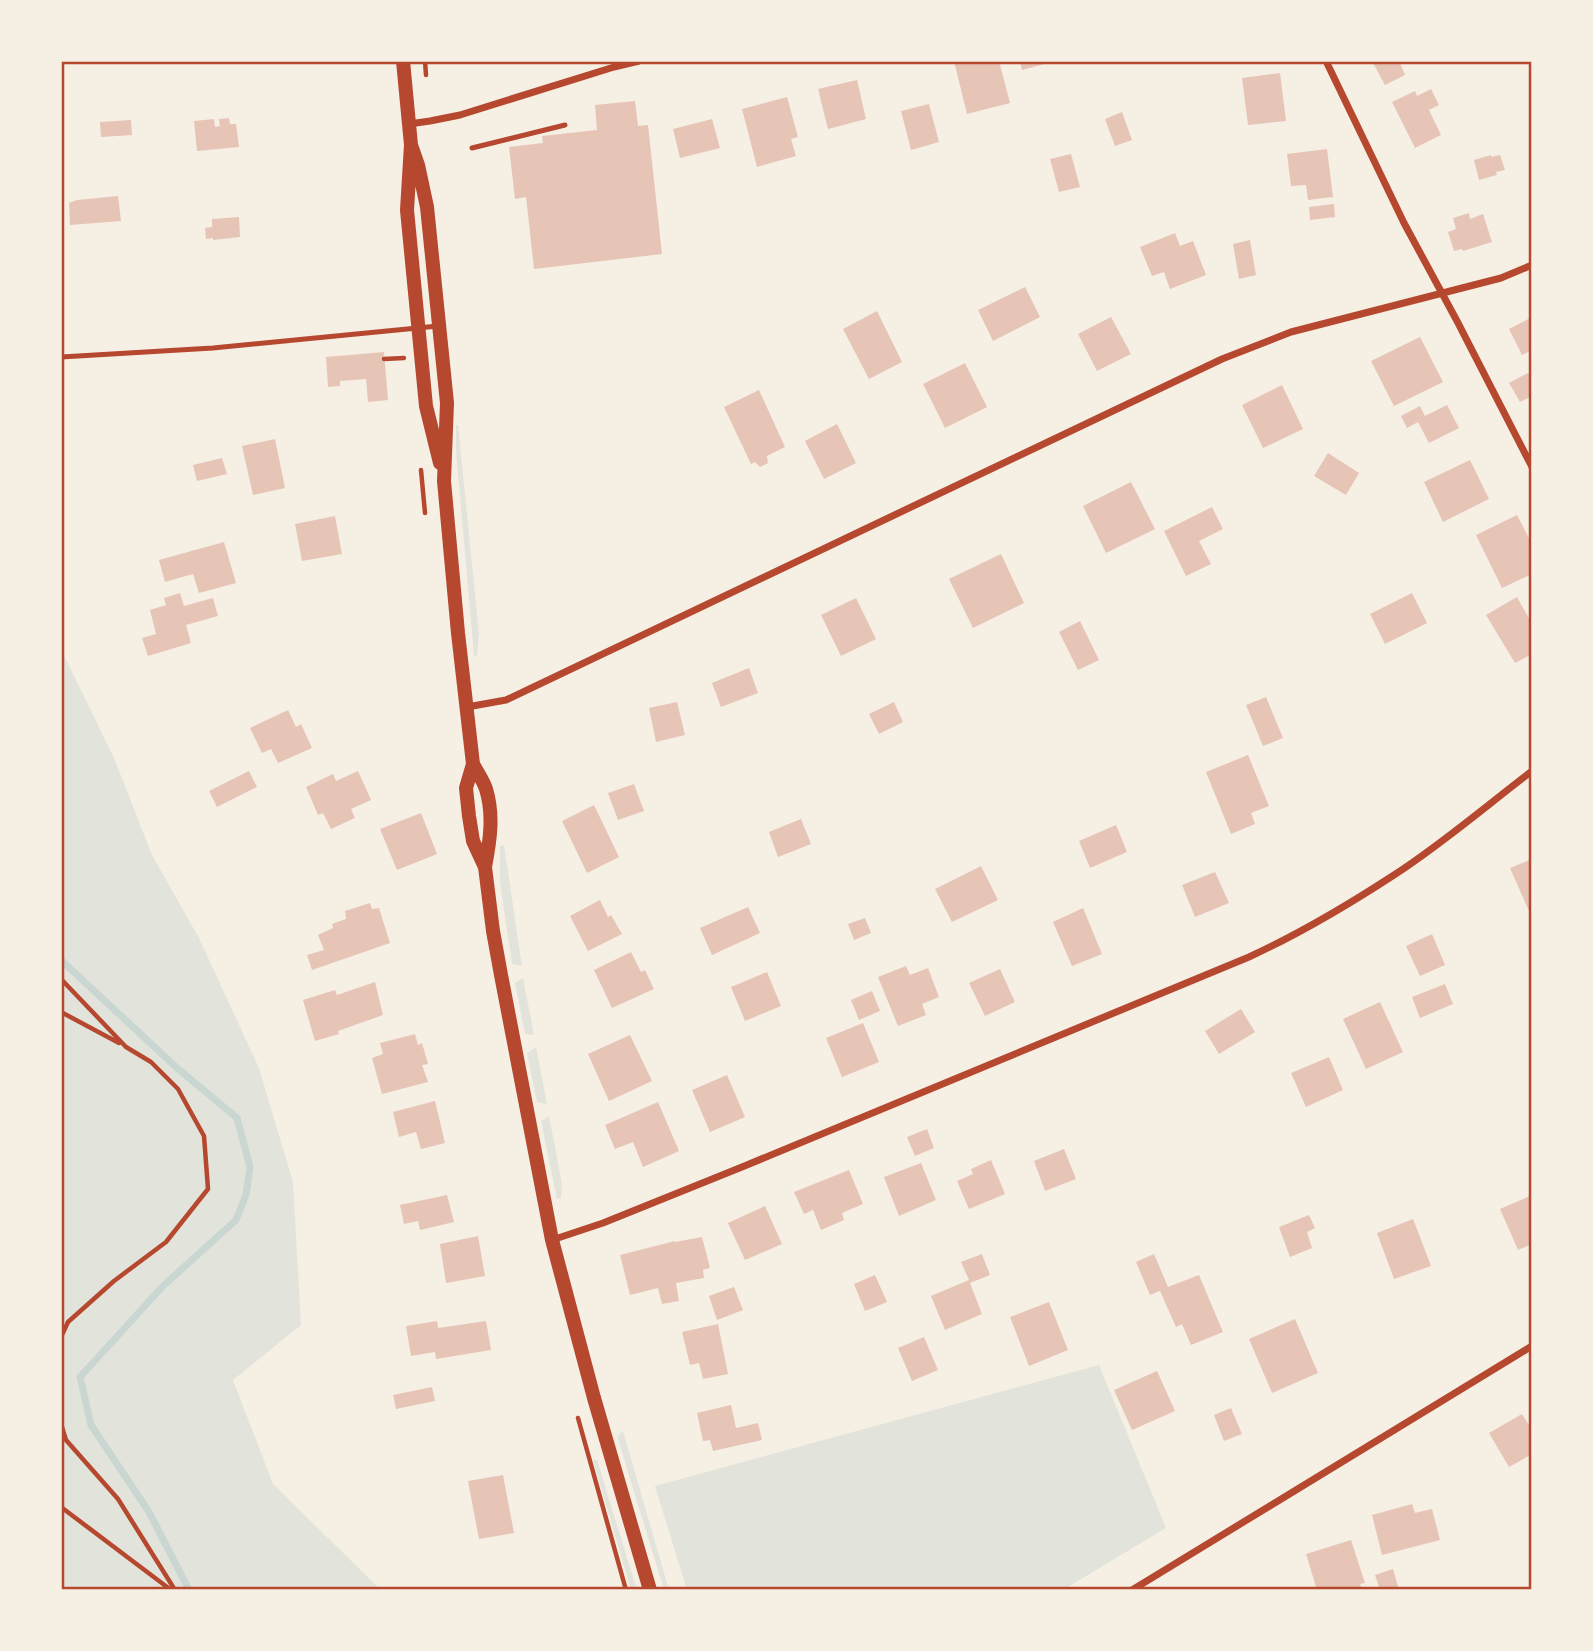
<svg xmlns="http://www.w3.org/2000/svg" width="1593" height="1651" viewBox="0 0 1593 1651" font-family="'Archivo Narrow',sans-serif">
  <rect width="100%" height="100%" fill="#f6efe4"/>
  <!-- green -->
  <path fill="#e2e4dc" d="M456 425H458L479 634 477 656H474L456 451Z
    M61 649 114 758 152 855 199 938 259 1068 293 1182 301 1325 233 1380 273 1484 381 1590H61Z
    M504 845 522 966 512 964 500 882V846Z
    M523 978 534 1035 525 1034 515 983Z
    M536 1047 547 1104 537 1102 527 1053Z
    M549 1116 562 1184 561 1198 557 1199 541 1121Z
    M1099 1365 1166 1528 1063 1590H687L655 1486Z
    M623 1431 669 1590H664L617 1436Z
    M593 1460H597L637 1590H631Z"/>
  <g fill="none" stroke-linecap="round" stroke-linejoin="round">
    <!-- stream -->
    <path stroke="#c9d6d2" stroke-width="7" d="M61 960 177 1068 237 1118 250 1167 246 1195 236 1220 163 1286 80 1377 91 1425 149 1512 189 1590"/>
  </g>
  <!-- building -->
  <path fill="#e6c5b7" d="M954 61H999L1010 103 967 114Z
    M1020 61H1052V62L1022 70Z
    M1372 61H1399L1405 75 1385 85Z
    M1280 73 1286 121 1248 125 1242 78Z
    M857 80 866 119 828 129 818 89Z
    M1431 89 1439 105 1429 110 1441 135 1415 148 1392 102 1415 91 1417 96Z
    M787 97 798 137 791 139 796 156 757 167 742 109Z
    M635 101 638 126 648 125 662 254 534 269 526 197 515 199 509 147 543 143 542 136 597 130 595 105Z
    M929 104 939 142 911 150 901 111Z
    M1122 112 1132 140 1115 146 1105 119Z
    M229 118 230 124H236L239 147 197 151 194 121 214 119 215 127 220 126 219 119Z
    M712 119 720 148 680 158 673 129Z
    M131 120 132 135 101 137 100 122Z
    M1327 149 1333 197 1308 200 1306 185 1291 186 1287 154Z
    M1071 154 1080 187 1059 192 1050 159Z
    M1491 155V157L1500 155 1505 170 1496 172 1497 175 1479 180 1474 160Z
    M118 196 121 221 70 225 69 203 77 200Z
    M1334 204 1335 217 1310 220 1309 207Z
    M1469 213 1470 219 1483 214 1492 242 1463 251 1462 249 1454 251 1448 232 1456 229 1453 218Z
    M239 217 240 237 213 240V238L206 239 205 228 212 227V219Z
    M1175 233 1180 246 1193 241 1206 275 1170 289 1164 272 1152 276 1140 247Z
    M1250 240 1256 275 1239 279 1233 244Z
    M1025 287 1040 317 993 341 978 310Z
    M877 311 902 362 869 379 843 329Z
    M1111 317 1131 354 1097 371 1078 334Z
    M1532 317V350L1522 355 1509 329Z
    M1420 337 1443 382 1394 406 1371 361Z
    M384 352 388 400 368 402 366 379 340 381V386L328 387 326 357Z
    M965 363 987 407 945 428 923 384Z
    M1528 373 1532 380V396L1520 402 1509 383Z
    M1282 385 1303 429 1263 448 1242 405Z
    M759 390 785 447 767 456 768 463 760 467 755 462 751 464 724 407Z
    M1447 405 1459 428 1429 443 1418 422 1407 428 1401 416 1420 406 1425 416Z
    M837 424 856 463 824 479 805 441Z
    M275 439 285 488 253 495 242 446Z
    M1328 453 1359 473 1346 495 1314 476Z
    M222 458 227 474 197 481 193 465Z
    M1470 460 1489 499 1443 522 1424 482Z
    M1131 482 1155 529 1106 553 1083 506Z
    M1212 507 1223 529 1199 541 1211 564 1186 576 1164 531Z
    M1517 515 1532 544V574L1502 588 1476 535Z
    M335 516 342 554 302 561 295 524Z
    M224 542 236 583 199 593 193 574 165 582 159 560Z
    M1001 554 1024 603 973 628 949 579Z
    M180 593 184 606 213 598 218 616 186 625 191 643 148 656 142 638 156 634 150 610 166 605 164 598Z
    M1412 593 1427 623 1385 644 1370 614Z
    M1517 597 1532 624V654L1515 663 1486 615Z
    M856 598 876 639 841 656 821 615Z
    M1080 621 1099 660 1078 670 1059 632Z
    M749 668 758 693 721 707 712 683Z
    M1266 697 1283 738 1263 746 1246 705Z
    M677 702 685 735 656 742 649 708Z
    M894 702 903 722 879 734 869 714Z
    M288 710 296 727 301 724 312 748 278 763 271 749 262 753 250 728Z
    M1248 755 1269 806 1251 813 1255 824 1231 834 1206 772Z
    M249 771 257 787 217 807 209 791Z
    M358 771 371 800 351 809 355 818 331 829 323 813 318 815 306 787 333 774 336 781Z
    M634 784 644 811 618 820 608 793Z
    M594 805 619 857 587 873 562 821Z
    M421 813 437 854 397 870 380 829Z
    M801 819 811 844 778 857 769 832Z
    M1116 825 1127 852 1090 868 1079 841Z
    M1532 859V910L1529 911 1510 868Z
    M981 866 998 900 952 922 935 889Z
    M1215 872 1229 903 1195 917 1182 885Z
    M600 900 608 917 611 915 622 934 588 951 570 916Z
    M370 903 372 909 379 908 390 943 312 970 307 955 324 950 318 935 333 928 332 924 346 919 345 911Z
    M748 907 760 933 712 955 700 928Z
    M1083 908 1102 954 1072 966 1053 922Z
    M865 918 871 933 854 940 848 924Z
    M1432 934 1445 965 1420 976 1406 946Z
    M631 952 641 972 645 970 654 989 612 1008 594 970Z
    M906 966 910 975 928 968 939 997 922 1004 926 1015 898 1026 878 977Z
    M1000 969 1015 1002 985 1016 969 983Z
    M767 972 781 1006 745 1021 731 987Z
    M375 982 383 1015 338 1031 339 1034 315 1041 303 1000 335 990 337 995Z
    M1445 984 1453 1004 1420 1018 1412 997Z
    M872 991 880 1011 859 1020 851 1000Z
    M1380 1002 1403 1052 1366 1069 1343 1019Z
    M1241 1009 1255 1032 1219 1054 1205 1031Z
    M863 1023 879 1062 842 1077 826 1038Z
    M415 1034 418 1045 422 1043 428 1064 422 1065 428 1082 382 1094 372 1058 383 1054 380 1043Z
    M630 1035 652 1081 609 1101 588 1054Z
    M1329 1057 1343 1090 1306 1107 1291 1073Z
    M727 1075 745 1117 710 1132 692 1090Z
    M435 1101 445 1143 421 1149 416 1132 399 1137 393 1112Z
    M658 1102 679 1151 643 1167 633 1142 615 1149 605 1125Z
    M927 1129 934 1148 915 1156 907 1137Z
    M1064 1149 1076 1179 1045 1191 1034 1161Z
    M991 1160 1005 1194 969 1209 957 1181 973 1174 971 1169Z
    M921 1163 936 1200 899 1216 884 1177Z
    M849 1170 863 1204 842 1213 844 1220 821 1230 813 1210 804 1214 794 1192Z
    M447 1195 454 1222 420 1230 418 1221 404 1224 400 1205Z
    M1532 1195V1244L1518 1250 1500 1209Z
    M765 1206 782 1244 745 1260 728 1223Z
    M1309 1215 1315 1228 1307 1232 1312 1248 1290 1257 1279 1227Z
    M1413 1219 1431 1266 1394 1279 1377 1233Z
    M478 1236 485 1276 446 1283 440 1244Z
    M702 1237 710 1268 703 1270 704 1278 676 1283 679 1301 662 1304 658 1288 630 1295 620 1255 675 1241V1242Z
    M982 1254 990 1275 970 1283 982 1314 945 1330 931 1296 969 1280 961 1262Z
    M1154 1254 1168 1287 1199 1275 1223 1332 1191 1345 1182 1324 1176 1327 1160 1291 1150 1295 1136 1262Z
    M875 1275 887 1302 865 1311 854 1284Z
    M734 1287 743 1310 717 1320 709 1296Z
    M1049 1302 1068 1350 1029 1366 1010 1317Z
    M1295 1319 1318 1373 1272 1393 1249 1339Z
    M437 1321 438 1328 486 1321 491 1350 436 1359 435 1352 411 1356 406 1326Z
    M718 1324 728 1374 703 1379 699 1363 690 1365 682 1332Z
    M924 1337 938 1370 912 1381 898 1348Z
    M1157 1371 1175 1411 1132 1430 1114 1390Z
    M432 1387 435 1401 396 1409 393 1395Z
    M731 1405 736 1428 758 1423 762 1440 713 1451 710 1440 703 1441 697 1413Z
    M1231 1408 1242 1434 1224 1441 1214 1415Z
    M1522 1414 1532 1430V1454L1509 1467 1489 1433Z
    M503 1475 514 1533 479 1539 468 1481Z
    M1412 1504 1415 1513 1432 1509 1440 1540 1382 1555 1372 1515Z
    M1351 1540 1365 1583 1360 1584 1362 1589 1317 1590 1306 1554Z
    M1393 1569 1399 1590H1380L1375 1575Z"/>
  <g fill="none" stroke-linecap="round" stroke-linejoin="round">
    <!-- path -->
    <path stroke="#b5482f" stroke-width="4.5" d="M425 61 426 75
      M384 359 404 358
      M421 470 425 513
      M61 979 126 1047 151 1062 178 1089 204 1136 208 1189 166 1242 114 1281 68 1322 61 1337
      M61 1012 119 1043
      M578 1418 626 1590
      M61 1424 66 1440 118 1499 175 1590
      M61 1507 171 1590"/>
    <!-- service -->
    <path stroke="#b5482f" stroke-width="5" d="M472 148 565 125
      M61 357 213 348 438 326"/>
    <!-- minor -->
    <path stroke="#b5482f" stroke-width="7" d="M1326 61 1404 223 1457 321 1532 467
      M409 124 430 121 460 115 614 67 639 61
      M467 707 506 700 1222 359 1291 332 1501 278 1532 265
      M552 1240 603 1223 742 1167 1249 957C1299 934 1348 905 1394 875 1442 844 1486 806 1532 771
      M1132 1590 1532 1346"/>
    <!-- secondary -->
    <path stroke="#b5482f" stroke-width="14" d="M403 61 411 145 407 210 426 406 440 463
      M411 145 418 165 427 207 447 403 444 481 458 633 473 764 466 788 469 816 473 841 485 867 493 931 501 975 552 1240 594 1398 650 1590
      M473 764C477 772 483 780 486 789 494 815 490 841 485 867"/>
  </g>
  <!-- border -->
  <rect width="1593" height="1651" fill="none" stroke="#f6efe4" stroke-width="126"/>
  <rect x="63" y="63" width="1467" height="1525" fill="none" stroke="#b5482f" stroke-width="2.5"/>
</svg>
